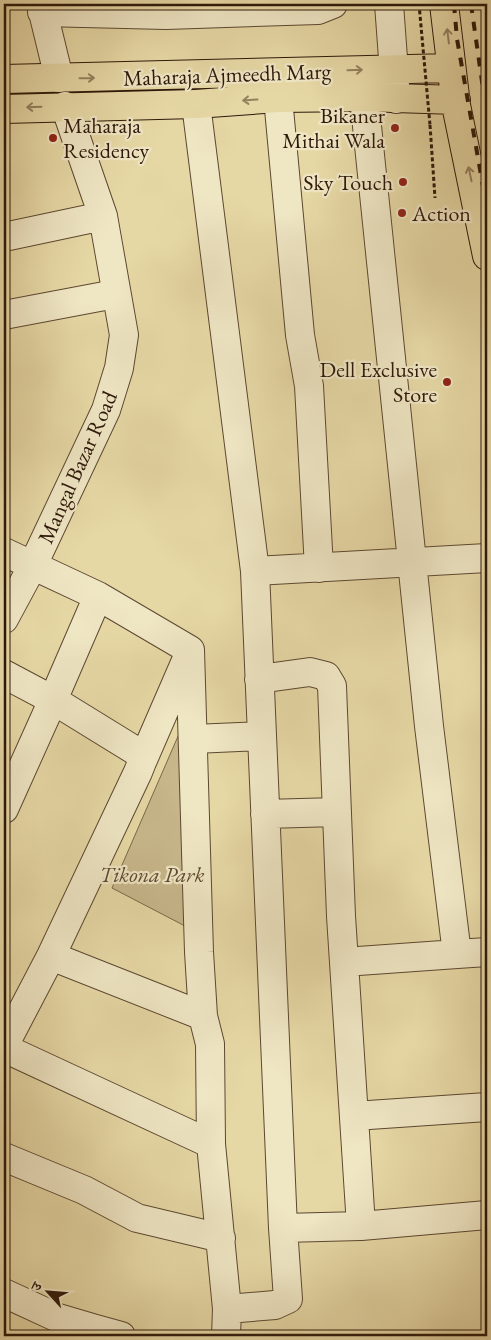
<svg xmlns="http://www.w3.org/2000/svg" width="491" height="1340" viewBox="0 0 491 1340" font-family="'EB Garamond','Noto Serif Devanagari',serif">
  <rect width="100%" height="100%" fill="#e6d8a5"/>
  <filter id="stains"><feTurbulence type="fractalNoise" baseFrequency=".004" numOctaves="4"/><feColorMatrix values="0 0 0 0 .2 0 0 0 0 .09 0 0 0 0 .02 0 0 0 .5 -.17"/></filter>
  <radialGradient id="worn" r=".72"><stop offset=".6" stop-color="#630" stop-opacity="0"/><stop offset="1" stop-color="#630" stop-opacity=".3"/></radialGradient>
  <!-- green -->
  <path fill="#c7b78b" stroke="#7a684a" d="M179 734 185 926 112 888Z"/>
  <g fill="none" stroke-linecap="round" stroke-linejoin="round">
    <!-- minor casing -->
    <g stroke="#5c4831" stroke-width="30">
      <path id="minor" d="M41 4 59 78
        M389 4 396 99
        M42 12 166 15 318 10 333 4
        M364 97 429 726 457 954 487 952
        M278 98 300 335 309 386 319 568
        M196 104 255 571 283 1228 361 1226 487 1215
        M4 237 103 216
        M4 315 115 294
        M4 552 98 596 190 650 199 952 203 1016 210 1044 211 1144 227 1309 226 1336
        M255 571 487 558
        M4 619 32 567 106 410 119 368 124 335 103 216 65 106
        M4 674 53 700 98 596
        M259 679 310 672 326 676 332 686 341 916 361 1226
        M194 739 261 736
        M142 762 188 656
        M4 809 53 700 139 753 142 762 138 772 51 956 4 1046
        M265 814 337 812
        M51 956 203 1016
        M344 962 457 954
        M4 1048 211 1144
        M354 1116 487 1107
        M4 1157 84 1190 137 1218 221 1238
        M4 1293 58 1318 92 1328
        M227 1309 275 1305 288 1299 283 1228
        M88 1336 92 1328 121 1336"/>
    </g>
    <!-- major casing -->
    <g stroke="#2e180a" stroke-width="30">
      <path id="major" d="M444 4 456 105 487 256
        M4 79 451 68
        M4 109 196 104 278 98 364 97 456 100"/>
    </g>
    <!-- path -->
    <path stroke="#2e180a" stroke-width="3" stroke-dasharray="4 2.5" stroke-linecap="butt" d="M430 125 435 198"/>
    <!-- minor -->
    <use href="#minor" stroke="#efe6c4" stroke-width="28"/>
    <!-- major -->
    <use href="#major" stroke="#e6d8a5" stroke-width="28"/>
    <!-- rail -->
    <path stroke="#2e180a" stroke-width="4" stroke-dasharray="9 9" stroke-linecap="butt" d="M454 4 457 39 487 209
      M471 4 487 117"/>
    <!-- path-bridge -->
    <path stroke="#2e180a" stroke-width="3" stroke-dasharray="4 2.5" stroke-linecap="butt" d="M419 4 430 125"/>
  </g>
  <!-- one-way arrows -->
  <defs><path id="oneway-shaft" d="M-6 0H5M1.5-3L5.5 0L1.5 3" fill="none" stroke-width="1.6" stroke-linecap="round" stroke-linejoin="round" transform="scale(1.25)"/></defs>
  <g stroke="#93825f">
    <use href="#oneway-shaft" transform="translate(448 36) rotate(-97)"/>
    <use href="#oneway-shaft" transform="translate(355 70) rotate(-2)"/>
    <use href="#oneway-shaft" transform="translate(87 78) rotate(-1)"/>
    <use href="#oneway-shaft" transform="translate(250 100) rotate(176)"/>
    <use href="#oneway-shaft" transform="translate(34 107) rotate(178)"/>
    <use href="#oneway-shaft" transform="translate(470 174) rotate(-102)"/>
  </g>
  <!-- markers -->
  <g fill="#8f2418" stroke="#efe6c4" stroke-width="2">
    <circle cx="395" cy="128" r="5"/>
    <circle cx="53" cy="138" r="5"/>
    <circle cx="403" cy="182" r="5"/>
    <circle cx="402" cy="213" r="5"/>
    <circle cx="447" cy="382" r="5"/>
  </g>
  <g text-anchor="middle" stroke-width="4.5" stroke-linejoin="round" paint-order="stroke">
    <!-- street labels -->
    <g font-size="22" fill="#2e180a" stroke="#efe6c4">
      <text transform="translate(227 74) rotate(-2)" y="8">Maharaja Ajmeedh Marg</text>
      <text transform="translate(77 467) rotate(-66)" y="8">Mangal Bazar Road</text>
    </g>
    <!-- poi labels -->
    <g font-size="22" fill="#2e180a" stroke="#efe6c4" text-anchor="end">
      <text x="385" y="123">Bikaner<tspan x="385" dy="25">Mithai Wala</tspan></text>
      <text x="63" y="133" text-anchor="start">Maharaja<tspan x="63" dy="25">Residency</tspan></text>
      <text x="393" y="190">Sky Touch</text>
      <text x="412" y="221" text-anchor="start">Action</text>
      <text x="437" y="377">Dell Exclusive<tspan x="437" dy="25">Store</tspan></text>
    </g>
    <!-- park labels -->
    <g font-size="22" font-style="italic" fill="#5c4831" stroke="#efe6c4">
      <text x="152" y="882">Tikona Park</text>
    </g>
  </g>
  <!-- margin -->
  <rect width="491" height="1340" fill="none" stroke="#e6d8a5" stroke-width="20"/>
  <rect x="5" y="5" width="481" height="1330" fill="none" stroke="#2e180a" stroke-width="2.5"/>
  <rect x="10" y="10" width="471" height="1320" fill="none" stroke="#2e180a"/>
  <!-- north arrow -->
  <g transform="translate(48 1292) rotate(296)" stroke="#efe6c4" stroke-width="4" paint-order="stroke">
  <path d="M0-4L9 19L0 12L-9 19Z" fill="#2e180a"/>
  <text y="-8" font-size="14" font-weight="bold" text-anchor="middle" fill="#2e180a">उ</text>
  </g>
  <rect width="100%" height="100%" filter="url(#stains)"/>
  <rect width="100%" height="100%" fill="url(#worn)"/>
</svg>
